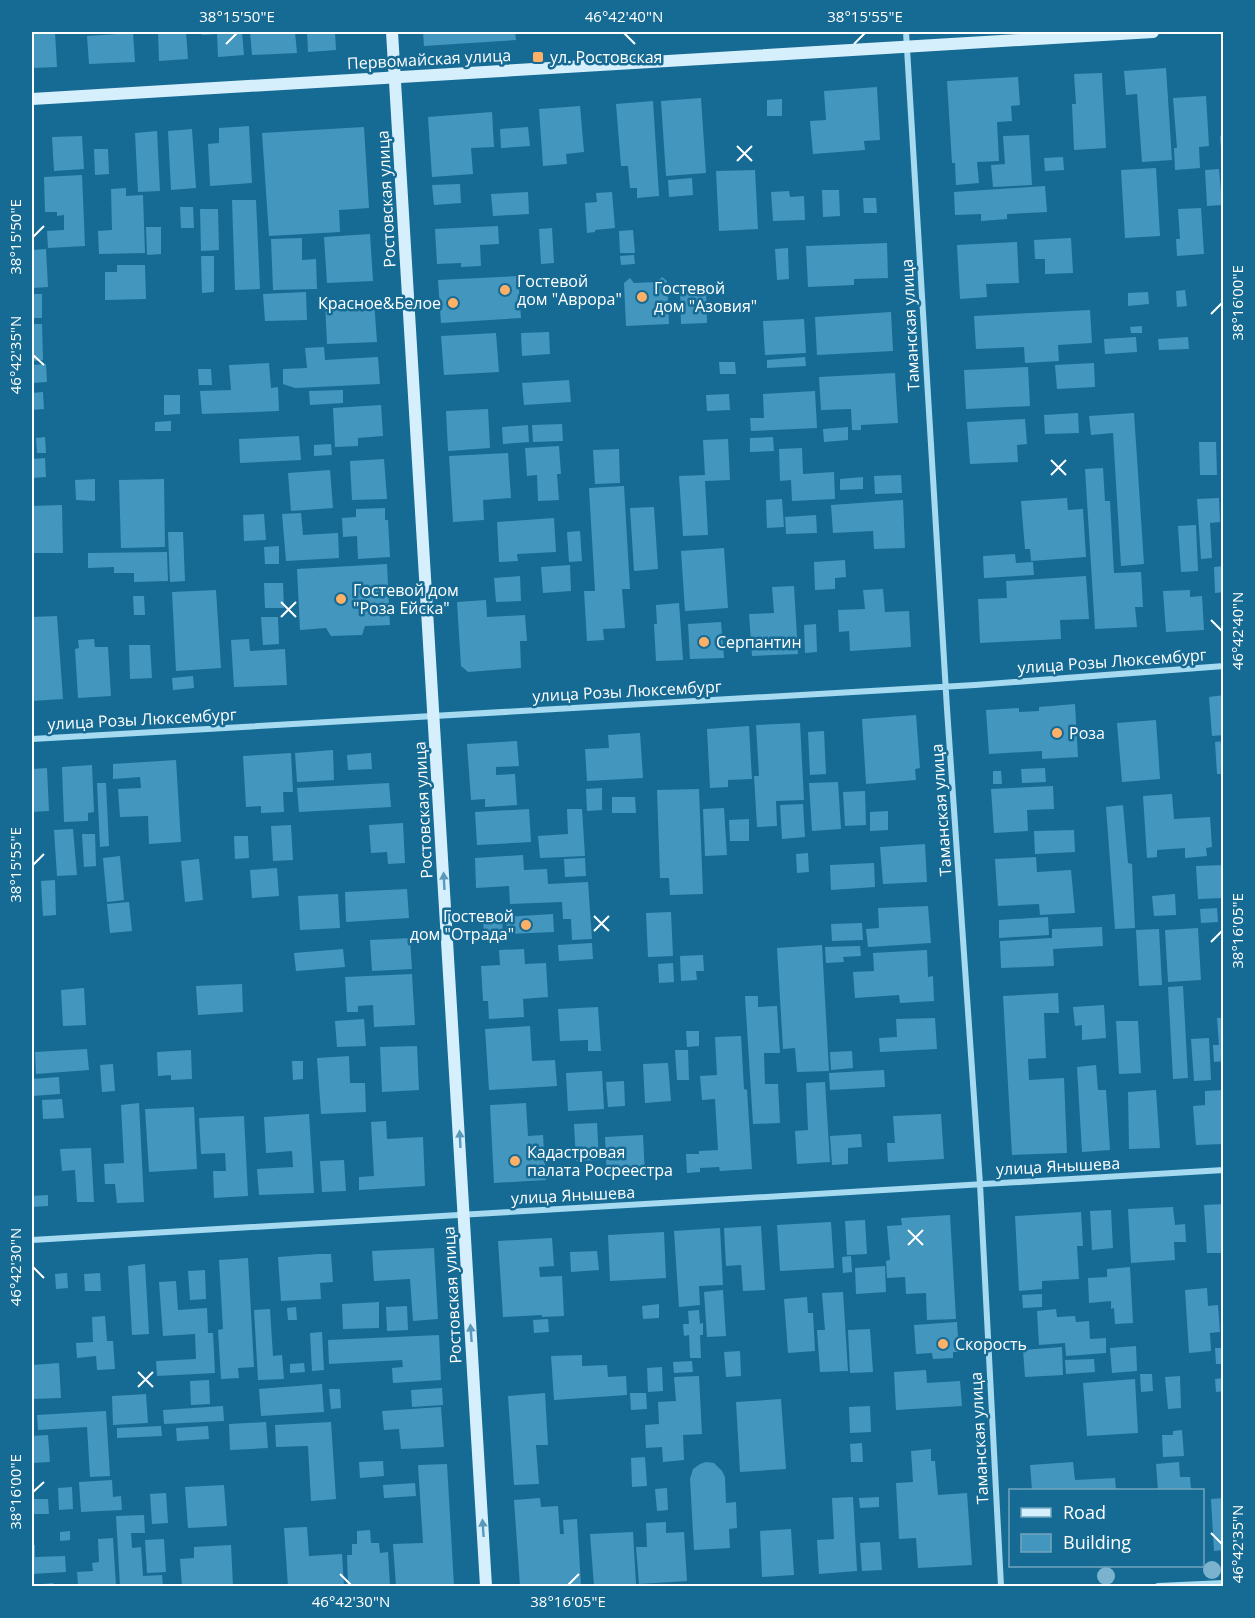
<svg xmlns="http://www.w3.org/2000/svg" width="1255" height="1618" viewBox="0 0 1255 1618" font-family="'Open Sans',sans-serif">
  <rect width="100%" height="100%" fill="#166b95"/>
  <!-- building -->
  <path fill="#4396be" d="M32 32H55L57 67 32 68Z
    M158 32H186L188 59 159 61Z
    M202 32H242L244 55 218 57 217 34 202 35Z
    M250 32H295L297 53 252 55Z
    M307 32H335L336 50 308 52Z
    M423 32H515L516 40 424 46Z
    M133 33 135 62 89 64 87 36Z
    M1166 68 1172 160 1142 162 1137 94 1126 95 1124 71Z
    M1102 73 1106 148 1074 150 1072 104H1076L1074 74Z
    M1018 77 1020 105 1011 106 1012 121 997 122 999 161 977 162 979 183 956 185 955 163H952L947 81Z
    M877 87 880 140 864 141 865 150 813 154 810 121 826 120 824 91Z
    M1206 96 1209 146 1199 147 1200 168 1175 170 1174 148H1177L1173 98Z
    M701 98 706 173 666 176 661 101Z
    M782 99V116H767V100Z
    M653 101 659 196 637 198V188H630L628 166H621L616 104Z
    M580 106 584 152 566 154 567 164 543 166 539 109Z
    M492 112 494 147 471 148 473 174 432 177 428 117Z
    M249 126 252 183 210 186 208 144 219 143V128Z
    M364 127 369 208 339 210 340 232 269 236 262 133Z
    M528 127 530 146 501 148 500 129Z
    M192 129 196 188 171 190 168 131Z
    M157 131 160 191 138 192 135 133Z
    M1029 135 1032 185 993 187 991 165 1005 164 1003 136Z
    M82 136 84 169 54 171 52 137Z
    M1220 136H1224V162H1222Z
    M94 149H108L109 174 95 175Z
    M1063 157 1064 170 1045 171 1044 158Z
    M1156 168 1160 236 1125 238 1121 170Z
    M1219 169 1222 205 1207 206 1205 170Z
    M755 170 758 229 719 231 716 171Z
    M82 175 85 246 48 248 47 231 64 230V215L57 216V212H45L44 177Z
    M692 178 693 195 669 197 668 180Z
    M460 184 461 203 434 205 432 185Z
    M1045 186 1047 212 1007 214V219L981 221V214L955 215 954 192Z
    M126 188V196L143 195 145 253 99 254 98 231 112 230 111 189Z
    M822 190H839L840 216 823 217Z
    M789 191 790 197 804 196 805 220 773 221 771 192Z
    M528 192 529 214 493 216 491 194Z
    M612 192 615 228 595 230V232L587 233 585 203 597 202 596 193Z
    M863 198H876L877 213H864Z
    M232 200H256L260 289 235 290Z
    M180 207H193L194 228H181Z
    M1201 208 1204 254 1177 256 1176 239H1180L1178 209Z
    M200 209H218L219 250 201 251Z
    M498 226 499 244 480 245 481 266 461 267V263L437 264 435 229Z
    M146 227H161V254L147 255Z
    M552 228 554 263 541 264 539 229Z
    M633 230 635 253H620L619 231Z
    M370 234 373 281 327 283 324 237Z
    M302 238V260L316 259 317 289 273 290 271 239Z
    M1071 238 1073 273 1045 274V259H1035L1034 240Z
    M1017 242 1019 283 986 284 987 297 960 299 957 245Z
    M887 243 888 278 854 279V285L808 287 806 246Z
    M788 248 789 279 777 280 775 249Z
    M46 249 48 287 33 288 32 250Z
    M634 255 635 264 621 265 620 256Z
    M201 256H214V292L202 293Z
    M117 265H145L146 299 105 300V272H117Z
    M518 276 521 318 441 323 438 280Z
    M662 277 667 281 669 324 626 326 624 283 630 278 634 283 657 282Z
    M706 286 707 323 681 324 680 287Z
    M1185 290 1187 306 1177 307 1176 291Z
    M306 292 307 320 265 321 263 294Z
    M1148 292 1149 304 1128 306V293Z
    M32 294H42V318H32Z
    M374 300 377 342 327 344 325 302Z
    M1090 310 1092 343 1058 345 1059 361 1025 363 1024 347 976 349 974 316Z
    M891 312 893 351 817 355 815 317Z
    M804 319 806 353 765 355 763 321Z
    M32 324H42L43 360 32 361Z
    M1142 326V333H1131L1130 327Z
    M549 332 550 354 522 356 521 333Z
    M496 333 499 372 444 375 441 336Z
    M1136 337 1137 352 1105 354 1104 339Z
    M1188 337 1189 349 1159 350 1158 339Z
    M324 347 325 360 378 357 380 384 295 388 283 384V369L307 368 305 348Z
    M805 357 806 366 767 368V360Z
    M719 362H735L736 374H720Z
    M269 363 271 388 278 387 279 411 202 414 200 391 231 390 229 365Z
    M1094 363 1095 387 1057 389 1055 365Z
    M46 364 47 382 32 383V365Z
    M1028 367 1030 406 966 409 964 370Z
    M198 369H211L212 385H199Z
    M895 373 898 423 861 425V430H852L851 409 821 410 819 377Z
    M569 380 571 402 524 405 522 383Z
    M343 390V403L310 405 309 391Z
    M815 391 817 428 751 431 750 418H764L763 394Z
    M43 392 44 409 32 410V393Z
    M729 394 730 410 707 411 706 395Z
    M164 395H180V414L164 415Z
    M381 405 383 436 358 438V446L335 447 333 408Z
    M488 409 490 448 448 451 446 411Z
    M1078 413 1079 433 1045 434 1044 415Z
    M1134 413 1144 564 1121 566 1113 433 1091 435 1089 416Z
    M1025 419 1027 444 1017 445 1018 462 970 464 967 422Z
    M171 421V431H155V422Z
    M562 424 563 441 533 442 532 425Z
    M528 425 529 442 503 444 502 427Z
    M848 427V440L824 442 823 429Z
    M299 436 301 460 240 463 239 439Z
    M45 437 46 453H37L36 438Z
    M773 437 774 451 750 452V438Z
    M728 439 730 480 705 481 708 535 683 536 679 476 705 475 703 440Z
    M1199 442H1216L1217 475H1200Z
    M331 444 332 455 314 456V445Z
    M559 446 561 474H557L559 500 538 501 537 475 527 476 525 448Z
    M802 448 803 474 834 472 835 499 792 501 791 480 780 481 779 449Z
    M619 449 620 483 595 484 593 450Z
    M508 453 511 498 483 500 484 520 453 522 449 456Z
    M45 458 46 477 32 478V459Z
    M384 459 387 499 352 500 350 461Z
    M1103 468 1105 501H1110L1114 573 1141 572 1143 607H1135L1137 627 1095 629 1085 469Z
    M330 470 333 508 291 511 288 473Z
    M901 475 902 493 875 494 874 476Z
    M863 477V489L840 490V479Z
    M95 479V501L76 500 75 480Z
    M164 479 165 547 121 548 119 480Z
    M624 486 630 589H622L625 628 603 629 604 640 587 641 584 591H595L589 488Z
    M1067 498 1068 510 1083 509 1086 557 1031 561 1030 549H1025L1021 501Z
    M1219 498 1220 522 1210 523 1212 558 1201 559 1197 499Z
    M782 499 784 527 767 528 766 500Z
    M903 500 905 548 874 549 873 531 833 533 831 505Z
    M62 505 63 553H32V506Z
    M654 507 658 569 634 571 630 508Z
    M385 508V520H388L390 557 358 559 357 536 343 537 342 518 356 517V509Z
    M301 513 303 535 338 533 339 558 286 561 282 514Z
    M264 514 266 540 244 541 243 515Z
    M816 515 817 533 786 534 785 517Z
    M554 518 556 552 517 554 518 561 499 562 497 522Z
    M1196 525 1198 571 1181 572 1178 526Z
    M580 531 582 561 569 562 567 532Z
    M168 532H183L185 581 170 582Z
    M279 546V564H265L264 547Z
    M724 548 728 608 685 611 681 551Z
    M167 552 168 581 134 582V573H114V567L88 568V553Z
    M1015 554 1016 563 1033 562 1034 575 984 578 983 556Z
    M845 560 846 577 835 578V589L815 590 814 562Z
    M387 564 390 625 365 626 362 635 331 636 326 628 300 630 297 569Z
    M570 565 571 591 543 593 541 567Z
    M1224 566V592L1215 593 1214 567Z
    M520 576 521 601 496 602 494 578Z
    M1086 576 1089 619 1060 620 1061 639 980 643 978 599 1007 598 1006 581Z
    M264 583H283L284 608H265Z
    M794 586 798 654 752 656 749 614 774 613 772 587Z
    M883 589 885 612 909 611 911 647 850 651 849 631 839 632 838 610 865 609 863 590Z
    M216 590 221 668 176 671 172 592Z
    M1190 590V597L1202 596 1204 630 1166 632 1163 591Z
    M133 596H144L145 615H134Z
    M486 600 487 617 525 615 527 641H520L521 668 468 672 461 666 457 602Z
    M679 603 683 660 656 661 654 624H657L656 605Z
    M57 616 63 699 32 701V617Z
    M261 617H278L279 644 263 645Z
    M721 622 724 658 690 659 688 624Z
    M816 624 817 652 805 653 804 625Z
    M94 639 95 647H108L111 696 78 698 75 649 79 648 78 640Z
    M249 639 250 651 285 649 287 685 234 687 231 640Z
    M129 645H150L152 678 130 679Z
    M193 676 194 688 173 690 172 678Z
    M1224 695V735L1212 736 1209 697Z
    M1075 704 1078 757 1042 759V751L989 754 986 710 1019 708V712L1039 711V707Z
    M916 715 920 768 915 769 916 780 866 784 862 719Z
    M1156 720 1160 779 1122 782 1117 723Z
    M800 723 804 800 776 801 777 826 757 827 754 776H759L756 725Z
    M749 726 752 779 728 780V787L710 788 707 729Z
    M824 731 826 774 810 775 808 732Z
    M640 733 643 778 587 781 585 749 609 748 608 735Z
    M517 741 519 766 496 767V775L515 774 517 805 485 807V799L471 800 467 744Z
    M1224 741V774H1217L1215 742Z
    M333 750 334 780 297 782 295 753Z
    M291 753 293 792H283L284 812 261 813V806L246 807 243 756Z
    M371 753 372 769 348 770 347 755Z
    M176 760 181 842 149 844 148 816 120 817 118 789 141 788 140 777 113 779V764Z
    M92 765 94 812 88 813V821L64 822 62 767Z
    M47 768 49 811 32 812V769Z
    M1045 768 1046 782 1022 783 1021 769Z
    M993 771H1001L1002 784H993Z
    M838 782 841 829 812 831 809 783Z
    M97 783H106L109 846 100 847Z
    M389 783 391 807 299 812 297 788Z
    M1053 786 1054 809 1027 810 1028 831 994 833 991 789Z
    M602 788V810L587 811 586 789Z
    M699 789 703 894 670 895 669 878H660L657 790Z
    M865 791 866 825 845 826 843 792Z
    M1172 794 1174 819 1210 817 1212 847 1206 848 1207 856 1185 858V848L1157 850V857L1147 858 1143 796Z
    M612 797H635L636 813H612Z
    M803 804 805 837 782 839 780 805Z
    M1123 805 1128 863 1132 864 1135 928 1115 929 1106 807Z
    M724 808 727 855 705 856 703 809Z
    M529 809 531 842 477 845 475 812Z
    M567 809H582L585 856 540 858 538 836 568 834Z
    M888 811V830L870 831V812Z
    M749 819V841H730L729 820Z
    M403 823 405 863 388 864 387 852 371 853 369 825Z
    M291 825 293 860 273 861 271 826Z
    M73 829 77 875 57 876 54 830Z
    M1074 830 1075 852 1035 854 1034 831Z
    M82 834H95L96 866 84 867Z
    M234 836H248L249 858 235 859Z
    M925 844 927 882 883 884 880 847Z
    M808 853 809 872 797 873 796 854Z
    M523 855 524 870 547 869 548 884 588 882 592 939 572 940 571 919H563L562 902 510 904 509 886 476 888 475 858Z
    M120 856 124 900 107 902 103 858Z
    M1036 857 1037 872 1071 870 1075 913 1040 915 1039 904 998 906 995 859Z
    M585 858 586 876 565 877 564 859Z
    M199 859 203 900 185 902 181 861Z
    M874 863 875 887 831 890 830 865Z
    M1224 865V898L1198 899 1196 866Z
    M277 868 279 896 252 898 250 870Z
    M55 880 56 915 43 916 41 881Z
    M407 889 409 918 346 922 345 892Z
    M338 894 340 928 300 930 298 896Z
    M1175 894 1176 915 1154 916 1152 896Z
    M129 902 132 931 110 933 107 904Z
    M928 906 931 943 868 947 866 929 879 928 878 908Z
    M1217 908 1218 922 1201 923 1200 909Z
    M671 912 673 956 648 957 646 913Z
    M553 914 554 932 507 934 506 917Z
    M502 916 503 936 484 937 483 917Z
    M1048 917 1049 935 999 938V920Z
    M862 923 863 940 832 941 831 924Z
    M1102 927 1103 946 1053 949 1054 966 1001 968 1000 941 1052 938V929Z
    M1198 928 1201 980 1168 982 1165 930Z
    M1159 929 1162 985 1139 986 1136 930Z
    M410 938 412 969 372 971 370 940Z
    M592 943 593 959 559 961 558 945Z
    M822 945 829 1071 797 1072 795 1048 783 1049 777 948Z
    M860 946 861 956 843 957 844 962 826 963 825 947Z
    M343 949 345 967 296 971 294 953Z
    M524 949 525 964 546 963 548 997 523 999 524 1017 489 1019 488 1001H483L481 966 500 965 499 950Z
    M927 950 928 977 933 976 934 1001 900 1003 899 995 855 998 853 972 874 971 873 953Z
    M703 955 704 971H696L697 980 681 981 680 956Z
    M673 963 674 982 659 983 658 964Z
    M412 974 415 1025 374 1027 373 1005 358 1006V1012H347L345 977Z
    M242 984 243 1012 198 1015 196 986Z
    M1183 986 1188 1078 1173 1079 1168 987Z
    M84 988 86 1025 63 1026 61 990Z
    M1058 993 1059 1013H1044L1046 1058 1028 1059 1029 1080 1064 1078 1067 1153 1012 1155 1003 996Z
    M745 996H758V1007L777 1006 780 1053H764L765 1084H778L780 1123 753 1124Z
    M1104 1005 1106 1038 1082 1040V1025L1075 1026 1073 1007Z
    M598 1007 601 1051H588V1040L560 1041 558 1009Z
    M935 1018 937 1049 880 1052 879 1038 897 1037 896 1019Z
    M1217 1018H1224V1061L1214 1062 1213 1045H1219Z
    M364 1019 366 1046 337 1047 335 1021Z
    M1116 1021H1138L1141 1073 1119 1074Z
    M530 1026 532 1061 555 1060 557 1086 489 1090 485 1029Z
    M686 1031H699V1046L687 1047Z
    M741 1036 744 1089 747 1090 752 1169 720 1171 719 1167 700 1168V1172L687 1173 686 1154H699V1151L718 1150 715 1099 702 1100 700 1076 717 1075 715 1037Z
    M1209 1038 1211 1080 1194 1081 1191 1039Z
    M417 1046 419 1090 382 1092 380 1047Z
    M87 1049 89 1070 36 1074 35 1052Z
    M191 1050 192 1079 171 1080V1075L158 1076 157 1052Z
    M675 1050H688L689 1080H677Z
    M852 1051 853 1068 831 1070 830 1052Z
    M349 1056 350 1083H365L366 1112 321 1114 317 1058Z
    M292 1061H303V1079L293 1080Z
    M668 1063 671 1101 645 1103 643 1064Z
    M113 1064 115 1091 102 1092 100 1065Z
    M1096 1065 1098 1090H1106L1110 1150 1082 1152 1077 1067Z
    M884 1070 885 1087 830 1090 829 1073Z
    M602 1071 604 1109 568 1111 566 1073Z
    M59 1077 60 1094 32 1096V1079Z
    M624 1081 625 1106 608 1107 606 1082Z
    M825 1082 830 1162 797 1164 795 1131 808 1130 806 1083Z
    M1156 1090 1160 1148 1129 1149 1128 1092Z
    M1224 1090V1144L1196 1145 1193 1106 1205 1105V1091Z
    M62 1099 64 1118 43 1119 42 1100Z
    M139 1103 144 1202 117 1203 115 1184H105L104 1164 124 1163 121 1105Z
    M526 1103 528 1136 543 1135 546 1180 494 1183 490 1105Z
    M194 1107 197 1169 149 1172 145 1109Z
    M309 1114 314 1193 259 1195 257 1169 293 1167 292 1151 266 1153 264 1117Z
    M941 1114 944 1159 888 1162 887 1143H895L893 1116Z
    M244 1116 248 1196 214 1198 213 1171H226L225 1153 201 1154 199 1118Z
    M386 1121 387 1139 423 1137 425 1186 359 1190V1177L374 1176 371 1122Z
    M597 1123 599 1160 576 1161 574 1124Z
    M861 1134 862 1147 848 1148V1164L832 1165 830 1136Z
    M643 1135 645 1175 607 1177 605 1137Z
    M91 1148 94 1202H77L75 1170 62 1171 60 1149Z
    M344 1160 346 1191 322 1192 320 1161Z
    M48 1195V1206L32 1207V1196Z
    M1224 1204V1253H1207L1204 1205Z
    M1173 1207 1175 1225 1185 1224 1186 1242H1174L1175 1260 1131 1263 1128 1209Z
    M1111 1210 1113 1248 1092 1250 1090 1211Z
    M1081 1212 1083 1246H1077L1079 1279 1042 1281V1289L1019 1291 1015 1216Z
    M950 1215 956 1319 927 1320 926 1293 906 1294 905 1277 887 1278 886 1261 890 1260 887 1226 902 1225 901 1218Z
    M865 1220 867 1254 847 1255 845 1221Z
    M831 1222 834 1268 780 1271 777 1225Z
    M761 1226 765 1290 743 1291 741 1265 726 1266 724 1228Z
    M720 1228 723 1285 699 1286 700 1305 679 1307 674 1231Z
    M664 1232 666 1278 610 1281 608 1235Z
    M552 1238 554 1266 539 1267 540 1277 562 1276 564 1316 542 1317V1315L503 1317 498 1241Z
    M434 1248 438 1319 413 1321 410 1279 374 1281 372 1251Z
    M597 1251 599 1270 571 1272 570 1252Z
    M319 1254H331L333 1282 320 1283 321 1299 281 1301 278 1257Z
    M851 1256 852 1272 843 1273 842 1257Z
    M248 1258 254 1367 238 1368 239 1378 221 1379 218 1330 223 1329 219 1260Z
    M145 1264 149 1334 132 1335 128 1266Z
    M885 1266 886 1292 856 1294 855 1268Z
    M1130 1267 1133 1323 1115 1324 1114 1308 1111 1309V1301L1089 1303 1088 1278 1107 1277V1269Z
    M205 1270 206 1299 190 1300 188 1271Z
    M67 1273 68 1288 56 1289 55 1274Z
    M100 1273 101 1291H85L84 1274Z
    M176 1281 178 1310 207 1308 208 1333H213L215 1373 157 1376 156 1361 196 1359 195 1334 163 1336 159 1282Z
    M1207 1288 1208 1306 1218 1305 1220 1332 1210 1333 1211 1351 1189 1353 1185 1290Z
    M723 1290 726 1336 707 1337 704 1292Z
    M843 1292 848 1371 820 1372 817 1330H825L822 1293Z
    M1042 1294V1307L1023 1308 1022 1295Z
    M807 1297 808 1313H813L815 1351 788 1353 784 1299Z
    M379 1302V1328L343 1329 342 1304Z
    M659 1304V1318L643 1319 642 1306Z
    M407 1306 408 1330 387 1331 386 1307Z
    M296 1307 297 1320H288L287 1308Z
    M270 1309 273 1356 282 1355 284 1379 258 1380 254 1310Z
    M1056 1309 1057 1317 1075 1316 1076 1322 1089 1321 1090 1339 1106 1338V1353L1066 1356 1065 1343 1039 1345 1037 1311Z
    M699 1310 700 1324 703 1323V1335H700L701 1358H690L689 1335 684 1336 683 1324H689L688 1311Z
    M105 1316 107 1341H113L115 1369 97 1370 96 1356 77 1358 76 1343 93 1342 92 1317Z
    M548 1319 549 1332 534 1333 533 1320Z
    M957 1322 959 1352H953V1358L933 1359 932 1353 916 1354 914 1325Z
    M870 1329 873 1372 850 1373 848 1330Z
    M322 1332 324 1370 312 1371 310 1333Z
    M439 1335 441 1380 393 1383 392 1368 403 1367 402 1360 329 1364 328 1340Z
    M1136 1346 1137 1371 1112 1373 1110 1348Z
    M1062 1347 1063 1375 1025 1377 1023 1350Z
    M1215 1348H1224V1364H1216Z
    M740 1351 741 1376 726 1377 724 1352Z
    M582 1355V1366L607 1365 608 1377 626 1376 627 1395 554 1400 551 1356Z
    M1094 1359 1095 1372 1066 1374 1065 1360Z
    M692 1361 693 1372 674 1373 673 1362Z
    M59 1363 61 1398 32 1399V1365Z
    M304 1363 305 1372 290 1373V1364Z
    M662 1367 663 1391 648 1392 647 1368Z
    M926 1370 927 1383 960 1381 962 1406 896 1410 894 1372Z
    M1140 1374H1152L1153 1391 1141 1392Z
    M699 1376 702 1434 683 1435 684 1460 663 1462 662 1447 646 1448 645 1425 659 1424 658 1402 676 1401 674 1377Z
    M1180 1376 1181 1408 1168 1409 1165 1377Z
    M1224 1378V1391L1216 1392 1215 1379Z
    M1135 1379 1138 1433 1087 1436 1083 1383Z
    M209 1380 210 1404 191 1405 190 1381Z
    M322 1384 324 1412 261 1416 259 1389Z
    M442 1388 443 1405 412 1407 411 1390Z
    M329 1389H340L341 1408 331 1409Z
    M545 1393 548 1445H536L539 1484 514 1485 508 1396Z
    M630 1393H646L647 1409 631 1410Z
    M146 1394 148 1423 113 1425 112 1396Z
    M781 1399 786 1469 740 1472 736 1402Z
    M223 1406 224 1421 164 1424 163 1410Z
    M870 1406 871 1432 850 1433 849 1407Z
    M441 1407 444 1447 401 1449 399 1429 384 1430 382 1411Z
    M106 1411 110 1476 90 1477 87 1427 38 1430 37 1415Z
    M266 1422 268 1448 230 1450 229 1424Z
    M331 1422 336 1499 311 1501 308 1446 276 1447 275 1425Z
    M161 1426 162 1436 117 1438V1428Z
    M208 1426 209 1439 177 1441 176 1428Z
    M1182 1430 1184 1456 1163 1457 1162 1435H1173V1431Z
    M48 1435 50 1462 32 1463V1436Z
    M862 1443 863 1462H851L850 1444Z
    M931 1449V1461H935L938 1495 967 1493 972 1565 918 1568 916 1538 899 1539 896 1483 913 1482 911 1451Z
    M645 1457 647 1486 632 1487 631 1458Z
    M383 1461 384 1476 360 1478 359 1462Z
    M706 1462 714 1463 722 1471 725 1477 726 1503 736 1502 737 1528 729 1529 730 1548 694 1550 690 1479 693 1469 700 1464Z
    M1073 1462 1075 1480 1115 1478 1116 1490H1032L1030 1465Z
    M1179 1462 1180 1477H1190L1191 1490H1158L1156 1464Z
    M447 1464 454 1586H396L393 1544 423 1543 418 1465Z
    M112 1480 113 1497 121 1496 122 1510 81 1512 79 1482Z
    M415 1483 416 1496 384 1498 383 1485Z
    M224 1485 227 1526 188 1528 185 1487Z
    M72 1487 73 1509 59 1510 58 1488Z
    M667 1488 668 1510 657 1511 655 1489Z
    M166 1493 168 1523 152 1524 150 1494Z
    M853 1497 857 1571 819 1574 817 1540 834 1539 832 1498Z
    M879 1497V1507L860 1508 859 1498Z
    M540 1498 541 1507 558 1506 560 1534H564L563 1520 577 1519 581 1586H520L514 1500Z
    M1224 1498V1550L1214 1551 1211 1499Z
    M33 1499H48L49 1514H34Z
    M144 1515 145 1533H131L132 1548 141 1547 143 1576 162 1575 163 1586H120L116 1516Z
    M666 1522V1533L684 1532 687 1581 639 1584 636 1547H647L646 1523Z
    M307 1527 309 1556 342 1554 344 1586H288L284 1528Z
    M791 1529 794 1575 762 1577 760 1531Z
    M370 1530 371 1543H379L380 1553 388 1552 390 1586H348L347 1555H352V1544H357V1531Z
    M70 1531V1540L60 1541V1532Z
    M633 1532 636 1584 594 1586 590 1534Z
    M113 1538 116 1586H74V1584H78L77 1572 93 1571 92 1563 99 1562 98 1539Z
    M164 1539 166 1572 147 1573 145 1540Z
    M880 1542 882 1570 862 1571 860 1543Z
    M32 1545H35V1557L65 1556 66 1572 32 1574Z
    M231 1545 233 1586H182L180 1559 194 1558V1547Z
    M53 1583 54 1586H32V1585Z"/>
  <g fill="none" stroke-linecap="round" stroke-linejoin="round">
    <!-- street -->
    <path stroke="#a6daf1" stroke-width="6" d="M906 32 947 709 980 1184 1001 1586
      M32 739 975 685 1224 666
      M32 1240 1224 1170
      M1158 1586 1224 1583"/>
    <!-- secondary -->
    <path stroke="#d5effc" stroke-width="12" d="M392 32 486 1586
      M32 99 1153 32"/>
  </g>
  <!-- trees -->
  <g fill="#7bb2ce">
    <circle cx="1212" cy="1570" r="9"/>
    <circle cx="1106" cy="1576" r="9"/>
  </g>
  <!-- one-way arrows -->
  <defs><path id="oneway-solid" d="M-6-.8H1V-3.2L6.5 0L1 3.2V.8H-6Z" transform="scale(1.5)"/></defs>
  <g fill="#5999b9">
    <use href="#oneway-solid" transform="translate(444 881) rotate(-93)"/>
    <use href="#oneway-solid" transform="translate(460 1139) rotate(-93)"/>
    <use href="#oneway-solid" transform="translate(471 1333) rotate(-94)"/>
    <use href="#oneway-solid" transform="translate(483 1528) rotate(-94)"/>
  </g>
  <!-- ticks -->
  <path fill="none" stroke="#fff" stroke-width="2" d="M624 33 635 44M226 44 237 33M854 44 865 33M737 146 752 161M737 161 752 146M33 237 44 226M1211 314 1222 303M33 355 44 365M1051 460 1066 475M1051 475 1066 460M281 602 296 617M281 617 296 602M1211 620 1222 631M33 865 44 854M594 916 609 931M594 931 609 916M1211 942 1222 931M908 1230 923 1245M908 1245 923 1230M33 1267 44 1278M138 1372 153 1387M138 1387 153 1372M33 1492 44 1482M1211 1533 1222 1544M340 1574 351 1585M568 1585 579 1574"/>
  <!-- markers -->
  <g fill="#ffb067" stroke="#166b95" stroke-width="2">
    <rect x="532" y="51" width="12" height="12" rx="3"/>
    <circle cx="505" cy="290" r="6"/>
    <circle cx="642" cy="297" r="6"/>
    <circle cx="453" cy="303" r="6"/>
    <circle cx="341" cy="599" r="6"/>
    <circle cx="704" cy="642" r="6"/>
    <circle cx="1057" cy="733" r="6"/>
    <circle cx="526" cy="925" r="6"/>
    <circle cx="515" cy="1161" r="6"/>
    <circle cx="943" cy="1344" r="6"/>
  </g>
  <g text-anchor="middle" stroke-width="5" stroke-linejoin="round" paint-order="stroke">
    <!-- poi labels -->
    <g font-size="16" fill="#fff" stroke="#166b95" text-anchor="start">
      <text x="550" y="63">ул. Ростовская</text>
      <text x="517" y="287">Гостевой<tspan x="517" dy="18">дом "Аврора"</tspan></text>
      <text x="654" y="294">Гостевой<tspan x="654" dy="18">дом "Азовия"</tspan></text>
      <text x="441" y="309" text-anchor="end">Красное&amp;Белое</text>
      <text x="353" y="596">Гостевой дом<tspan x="353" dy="18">"Роза Ейска"</tspan></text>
      <text x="716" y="648">Серпантин</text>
      <text x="1069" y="739">Роза</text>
      <text x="514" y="922" text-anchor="end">Гостевой<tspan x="514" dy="18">дом "Отрада"</tspan></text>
      <text x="527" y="1158">Кадастровая<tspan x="527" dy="18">палата Росреестра</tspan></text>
      <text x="955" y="1350">Скорость</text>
    </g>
    <!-- street labels -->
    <g font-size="16" fill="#fff" stroke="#166b95">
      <text transform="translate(429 59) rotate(-3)" y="6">Первомайская улица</text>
      <text transform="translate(386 199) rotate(-93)" y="6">Ростовская улица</text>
      <text transform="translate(910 325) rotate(-93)" y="6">Таманская улица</text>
      <text transform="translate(1112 661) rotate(-4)" y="6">улица Розы Люксембург</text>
      <text transform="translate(627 691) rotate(-3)" y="6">улица Розы Люксембург</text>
      <text transform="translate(142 719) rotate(-3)" y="6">улица Розы Люксембург</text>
      <text transform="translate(423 810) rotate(-93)" y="6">Ростовская улица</text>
      <text transform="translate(941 810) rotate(-94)" y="6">Таманская улица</text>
      <text transform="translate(1058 1166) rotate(-3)" y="6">улица Янышева</text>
      <text transform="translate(573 1195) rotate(-3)" y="6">улица Янышева</text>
      <text transform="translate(452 1295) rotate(-93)" y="6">Ростовская улица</text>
      <text transform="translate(979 1438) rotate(-93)" y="6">Таманская улица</text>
    </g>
  </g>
  <!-- border -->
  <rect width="1255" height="1618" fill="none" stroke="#166b95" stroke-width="66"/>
  <!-- legend -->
  <rect x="1009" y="1489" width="195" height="78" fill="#166b95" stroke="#73a6bf" stroke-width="1.5"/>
  <rect x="1021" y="1508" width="30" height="9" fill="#d5effc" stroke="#73a6bf" stroke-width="1.5"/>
  <text x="1063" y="1519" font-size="18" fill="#ffffff">Road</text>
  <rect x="1021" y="1534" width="30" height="18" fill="#4396be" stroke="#73a6bf" stroke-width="1.5"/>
  <text x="1063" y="1549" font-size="18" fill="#ffffff">Building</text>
  <rect x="33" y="33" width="1189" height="1552" fill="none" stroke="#fff" stroke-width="2"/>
  <g font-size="15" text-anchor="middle" fill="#fff">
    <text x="237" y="22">38°15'50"E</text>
    <text x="624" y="22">46°42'40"N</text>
    <text x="865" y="22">38°15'55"E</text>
    <text transform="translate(16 237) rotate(-90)" y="5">38°15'50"E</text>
    <text transform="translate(1238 303) rotate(-90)" y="5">38°16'00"E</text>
    <text transform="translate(16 355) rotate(-90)" y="5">46°42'35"N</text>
    <text transform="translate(1238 631) rotate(-90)" y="5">46°42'40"N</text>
    <text transform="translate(16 865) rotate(-90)" y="5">38°15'55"E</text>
    <text transform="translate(1238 931) rotate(-90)" y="5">38°16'05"E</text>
    <text transform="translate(16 1267) rotate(-90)" y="5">46°42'30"N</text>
    <text transform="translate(16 1492) rotate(-90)" y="5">38°16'00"E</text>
    <text transform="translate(1238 1544) rotate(-90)" y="5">46°42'35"N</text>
    <text x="351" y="1607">46°42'30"N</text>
    <text x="568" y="1607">38°16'05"E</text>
  </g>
</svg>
